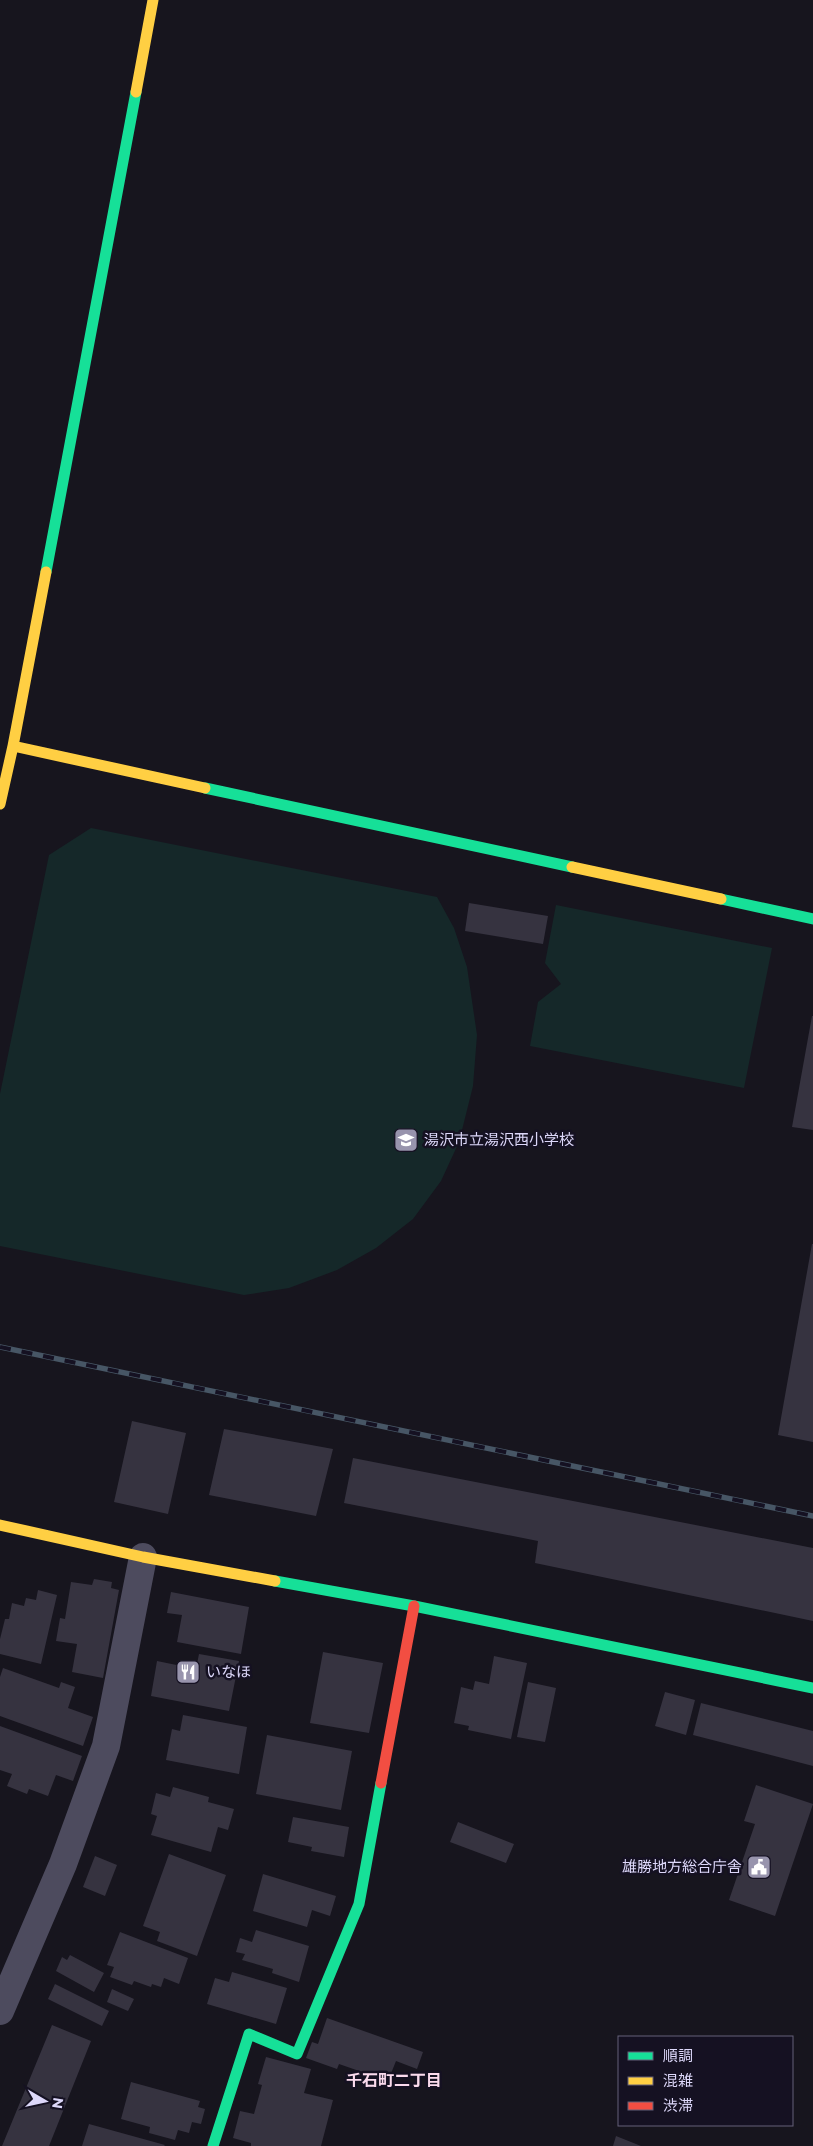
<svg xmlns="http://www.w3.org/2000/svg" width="813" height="2146" viewBox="0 0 813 2146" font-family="Montserrat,'Noto Sans JP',sans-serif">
  <rect width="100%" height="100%" fill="#17151e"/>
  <!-- green -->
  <path fill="#152829" d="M91 828 437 897 454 928 467 967 477 1035 473 1086 459 1142 441 1181 413 1219 376 1248 337 1270 289 1288 244 1295 0 1246V1094L49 855Z
    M556 905 772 948 744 1088 530 1046 538 1002 561 984 545 963Z"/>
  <!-- building -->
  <path fill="#363340" d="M469 903 548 916 543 944 465 931Z
    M812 1016H813V1130L792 1127Z
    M812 1244H813V1442L778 1435Z
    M132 1421 186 1433 168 1514 114 1502Z
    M224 1429 333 1449 316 1516 209 1495Z
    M353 1458 813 1548V1621L535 1563 538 1541 344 1503Z
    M94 1579 112 1582 111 1588 119 1590 103 1678 72 1672 77 1644 56 1641 60 1618 65 1619 71 1582 92 1585Z
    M38 1590 57 1595 41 1664 0 1654V1639L5 1619H9L12 1603 24 1606 26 1598 36 1600Z
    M171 1592 249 1607 241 1654 177 1642 182 1615 167 1613Z
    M323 1652 383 1663 369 1733 310 1723Z
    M199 1654 239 1661 229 1711 151 1696 157 1661 196 1669Z
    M494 1656 527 1663 511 1739 468 1730 469 1726 454 1723 461 1687 473 1690 475 1681 489 1684Z
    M3 1668 59 1688 61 1682 75 1687 68 1708 93 1717 83 1746 0 1716V1677Z
    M528 1682 556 1688 545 1742 517 1737Z
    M665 1692 695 1700 686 1735 655 1726Z
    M701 1703 813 1731V1766L693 1735Z
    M183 1715 247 1727 239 1774 166 1760 172 1729 180 1731Z
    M0 1726 82 1756 73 1781 56 1775 48 1796 29 1789 27 1794 7 1786 12 1774 0 1770Z
    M267 1735 352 1751 341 1810 256 1794Z
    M756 1785 813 1804 775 1916 729 1900 755 1824 744 1821Z
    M173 1787 209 1797 208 1802 234 1809 228 1830 218 1827 211 1852 151 1835 157 1816 151 1814 156 1793 170 1797Z
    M293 1817 349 1827 344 1857 311 1851 312 1847 288 1842Z
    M458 1822 514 1844 506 1863 450 1842Z
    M169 1854 226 1875 197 1956 157 1941 160 1932 143 1926Z
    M95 1856 117 1865 105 1896 83 1887Z
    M263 1874 336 1896 330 1916 312 1910 307 1927 253 1911Z
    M256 1930 309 1946 299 1982 272 1973 273 1969 242 1960 245 1954 236 1952 240 1938 252 1942Z
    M120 1932 188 1958 179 1984 164 1978 161 1987 152 1984 151 1987 134 1981 132 1985 110 1977 114 1967 107 1965Z
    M70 1955 104 1973 94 1992 56 1971 62 1957 67 1960Z
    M232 1972 287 1988 276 2024 207 2004 215 1978 229 1982Z
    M55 1984 109 2011 102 2026 48 1999Z
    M112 1989 134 1999 128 2011 107 2002Z
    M327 2018 423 2052 417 2069 396 2061 388 2081 339 2064 337 2069 306 2058 312 2042 318 2044Z
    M52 2025 91 2041 49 2146H2Z
    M266 2057 311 2069 304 2093 333 2100 321 2146H251V2143L233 2138 240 2111 254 2114 262 2085 258 2084Z
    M131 2082 200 2101 198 2107 205 2109 201 2124 192 2122 189 2133 178 2130 175 2140 149 2133 150 2127 121 2119Z
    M89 2124 165 2145 164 2146H82Z
    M616 2136 641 2146H613Z"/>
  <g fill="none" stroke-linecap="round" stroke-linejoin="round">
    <!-- street -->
    <path stroke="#4d4b5e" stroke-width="28" d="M0 2011 63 1864 106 1746 143 1557"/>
    <!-- fast -->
    <path stroke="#16e098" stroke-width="11" d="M46 572 136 92
      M205 788 572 867
      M721 899 813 919
      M275 1581 414 1606 813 1688
      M213 2146 249 2034 297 2054 359 1904 381 1783"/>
    <!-- slow -->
    <path stroke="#ffcf43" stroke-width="11" d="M136 92 153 0
      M13 746 205 788
      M0 804 13 746 46 572
      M572 867 721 899
      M0 1525 143 1557 275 1581"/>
    <!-- jam -->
    <path stroke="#f24e42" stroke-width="11" d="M381 1783 414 1606"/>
    <!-- rail casing -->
    <g stroke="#475665" stroke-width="5.5">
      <path id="rail" d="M0 1347 813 1516"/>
    </g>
    <!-- rail -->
    <use href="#rail" stroke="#151122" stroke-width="4" stroke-dasharray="11" stroke-linecap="butt"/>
  </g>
  <!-- icons -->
  <defs>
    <g id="school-square" transform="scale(1.25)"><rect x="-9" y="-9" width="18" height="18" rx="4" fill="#9894ad" stroke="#151122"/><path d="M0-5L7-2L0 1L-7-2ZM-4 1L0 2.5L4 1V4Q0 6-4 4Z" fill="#fff"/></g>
    <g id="restaurant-square" transform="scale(1.25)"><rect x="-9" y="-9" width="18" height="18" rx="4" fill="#9894ad" stroke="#151122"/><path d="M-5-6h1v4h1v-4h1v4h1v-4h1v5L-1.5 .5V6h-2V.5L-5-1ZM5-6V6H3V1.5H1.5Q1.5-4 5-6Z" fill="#fff"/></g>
    <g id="civic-square" transform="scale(1.25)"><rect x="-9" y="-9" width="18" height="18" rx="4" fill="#9894ad" stroke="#151122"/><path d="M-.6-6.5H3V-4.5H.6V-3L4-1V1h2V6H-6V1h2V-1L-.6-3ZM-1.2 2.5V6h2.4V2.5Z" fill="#fff"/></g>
  </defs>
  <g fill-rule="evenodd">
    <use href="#school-square" x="406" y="1140"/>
    <use href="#restaurant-square" x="188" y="1672"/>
    <use href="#civic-square" x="759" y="1867"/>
  </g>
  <g text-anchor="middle" stroke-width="5" stroke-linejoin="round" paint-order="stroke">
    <!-- poi labels -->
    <g font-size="15" fill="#ddd8fa" stroke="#151122" text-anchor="start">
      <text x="424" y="1145">湯沢市立湯沢西小学校</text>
      <text x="206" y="1677">いなほ</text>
      <text x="742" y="1872" text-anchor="end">雄勝地方総合庁舎</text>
    </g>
    <!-- neighbourhood labels -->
    <g font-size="16" font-weight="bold" fill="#fadaed" stroke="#151122">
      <text x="394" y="2086">千石町二丁目</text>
    </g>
  </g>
  <!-- legend -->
  <rect x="618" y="2036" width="175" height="90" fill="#151122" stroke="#656178"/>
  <rect x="628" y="2052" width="25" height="8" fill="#16e098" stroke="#656178"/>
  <text x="663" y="2061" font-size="15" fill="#ddd8fa">順調</text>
  <rect x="628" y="2077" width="25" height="8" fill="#ffcf43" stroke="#656178"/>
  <text x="663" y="2086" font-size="15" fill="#ddd8fa">混雑</text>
  <rect x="628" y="2102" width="25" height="8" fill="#f24e42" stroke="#656178"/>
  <text x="663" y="2111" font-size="15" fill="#ddd8fa">渋滞</text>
  <!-- north arrow -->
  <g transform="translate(45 2101) rotate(99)" stroke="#151122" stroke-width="4" paint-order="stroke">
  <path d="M0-4L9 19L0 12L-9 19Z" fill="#ddd8fa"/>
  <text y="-8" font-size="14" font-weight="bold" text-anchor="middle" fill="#ddd8fa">N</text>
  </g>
</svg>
